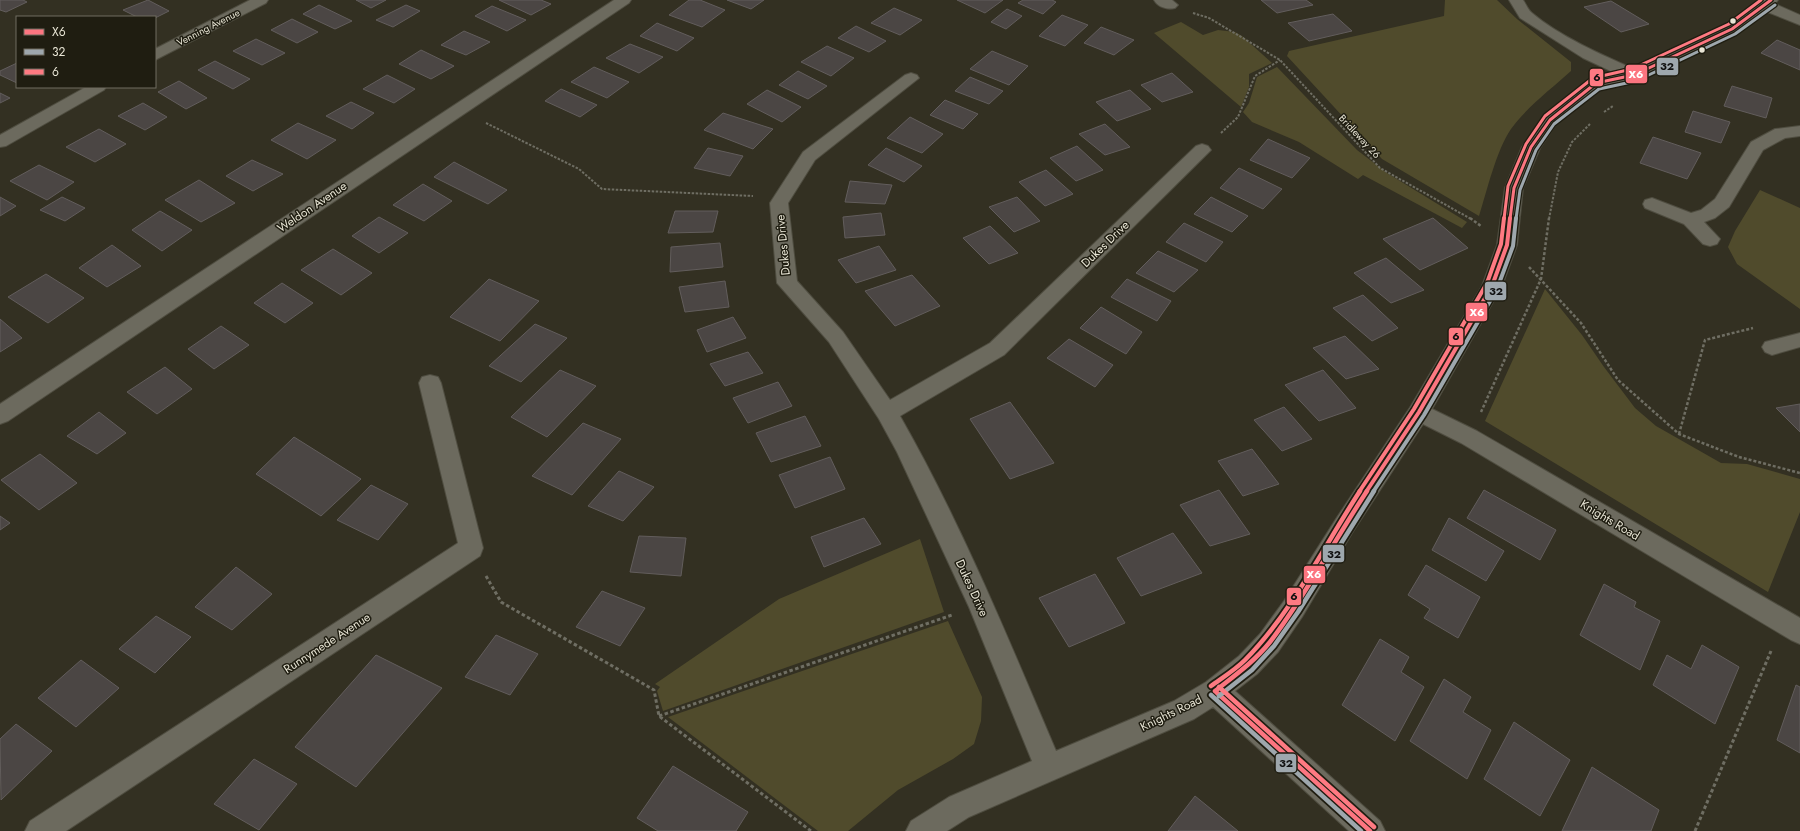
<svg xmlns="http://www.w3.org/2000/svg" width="1800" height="831" viewBox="0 0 1800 831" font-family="Jost,sans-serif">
  <rect width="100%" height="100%" fill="#333022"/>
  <!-- green -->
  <path fill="#504b2c" d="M1445 0H1497L1517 19 1571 62V71C1551 89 1527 107 1511 129 1496 151 1487 191 1479 216L1382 159 1287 56 1289 51 1444 16Z
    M1181 22 1203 35 1218 30 1235 32 1242 36 1272 63 1249 74V87L1241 107 1154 33Z
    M1277 67 1357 150 1387 173 1467 222 1462 228 1363 175 1358 179 1299 142 1252 122 1243 112 1249 103 1257 77Z
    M1760 190 1800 208V309L1737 264 1728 247 1735 231Z
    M1545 289 1582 335 1604 367 1635 408 1656 426 1721 463 1747 464 1800 479V512L1768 592 1485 421Z
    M920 539 944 612 663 711 657 691 660 687 655 684 779 599Z
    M948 621 982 697 981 721 974 744 953 759 898 790 848 831H818L668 717Z"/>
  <!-- building -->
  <path fill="#4b4644" stroke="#625d5c" d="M0 0H23L27 2 6 12 0 10Z
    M148 0 169 11 155 18 137 17 123 10Z
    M356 0H386L371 8Z
    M499 0H541L551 4 531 15Z
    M689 0H700L725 10 702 27 669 15Z
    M727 0H764L751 9Z
    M957 0H1003L985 13Z
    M1023 0H1052L1056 2 1043 14 1018 3Z
    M1261 0H1306L1313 5 1277 13Z
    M1611 1 1649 24 1621 32 1584 7Z
    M319 5 352 21 335 29 303 14Z
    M406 5 420 11 393 27 376 20Z
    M492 6 526 20 507 31 475 16Z
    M894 8 922 20 900 35 871 23Z
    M1007 9 1022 16 1006 29 991 22Z
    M1333 14 1352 31 1309 41 1288 23Z
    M1062 15 1088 25 1065 46 1039 36Z
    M292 19 318 32 297 43 271 30Z
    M657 23 694 38 677 51 640 36Z
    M856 26 886 41 869 52 838 38Z
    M1101 27 1134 40 1114 55 1084 43Z
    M464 31 490 42 466 55 441 45Z
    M256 39 285 53 262 65 233 51Z
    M1777 40 1800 50V70L1761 53Z
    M630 44 663 57 639 73 606 58Z
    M827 46 854 58 831 76 801 62Z
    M421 50 454 66 431 79 399 64Z
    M992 51 1028 66 1009 85 970 69Z
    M215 61 250 79 233 89 198 70Z
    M17 63V83L0 75V71Z
    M594 67 629 82 607 98 571 82Z
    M798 71 827 86 808 99 779 85Z
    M1172 73 1193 92 1162 102 1141 85Z
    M387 75 415 89 394 103 363 89Z
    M970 77 1003 91 989 104 955 91Z
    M179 81 207 98 186 109 158 92Z
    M1732 86 1772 98 1766 118 1724 106Z
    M561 89 597 105 580 117 545 101Z
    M767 90 801 107 782 122 747 104Z
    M1130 90 1151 109 1117 121 1096 102Z
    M0 93 10 98 0 103Z
    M945 100 978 114 963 129 930 115Z
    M351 102 374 113 352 129 326 116Z
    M143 103 167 117 145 130 118 116Z
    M1693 111 1730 122 1721 143 1685 132Z
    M723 113 773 129 753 149 704 130Z
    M910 117 943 134 922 153 887 138Z
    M298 123 336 140 307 159 271 140Z
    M1105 124 1130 147 1105 155 1079 134Z
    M99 129 126 144 95 162 66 147Z
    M1653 137 1701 153 1687 179 1640 163Z
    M1268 139 1310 158 1292 178 1250 160Z
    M1077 146 1103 170 1076 181 1050 158Z
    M708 148 743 156 730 176 694 168Z
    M886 148 922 166 904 182 868 165Z
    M252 160 283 174 253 191 226 176Z
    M454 162 507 190 488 204 434 177Z
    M39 165 74 182 47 200 10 181Z
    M1239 168 1282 189 1263 209 1220 188Z
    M1046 170 1073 194 1045 206 1019 182Z
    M199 180 235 203 201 222 165 200Z
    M850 181 892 185 885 204 845 202Z
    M423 184 452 201 424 221 393 205Z
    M0 197 16 206 0 216Z
    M62 197 85 208 65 221 40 210Z
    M1017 197 1040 221 1014 232 989 207Z
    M1211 197 1248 216 1232 232 1194 214Z
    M160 211 192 230 162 251 132 230Z
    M675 211H718L713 232 668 233Z
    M881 213 885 235 845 238 843 217Z
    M379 217 408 233 379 253 352 236Z
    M1433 218 1468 248 1420 270 1383 239Z
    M1184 223 1223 242 1206 262 1166 242Z
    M990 226 1018 253 989 264 963 238Z
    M720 243 723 267 670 272 671 247Z
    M112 245 141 266 107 287 79 268Z
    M879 246 896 270 856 283 838 260Z
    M333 249 372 273 341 295 301 270Z
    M1158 251 1198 270 1174 292 1136 273Z
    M1386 258 1424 290 1391 303 1354 273Z
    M46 274 84 298 48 323 8 297Z
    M912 275 940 306 895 326 865 291Z
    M489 279 539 301 500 341 450 317Z
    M1127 279 1171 301 1157 321 1111 297Z
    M725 281 729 307 685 312 679 287Z
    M282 283 313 303 285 323 254 303Z
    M1363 295 1398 328 1372 341 1333 308Z
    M1101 307 1142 332 1126 354 1080 328Z
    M733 317 746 338 707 352 697 330Z
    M0 319 22 338 0 352Z
    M535 324 567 338 521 382 489 366Z
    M221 326 249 345 214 369 188 349Z
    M1345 336 1379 369 1346 379 1313 348Z
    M1069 339 1113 365 1095 387 1047 358Z
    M748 352 763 373 725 386 710 364Z
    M165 367 192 389 157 414 127 392Z
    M560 370 596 386 547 437 511 417Z
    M1323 370 1356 408 1319 421 1285 385Z
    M778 382 792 406 748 423 733 398Z
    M1010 402 1054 463 1010 479 970 419Z
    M1800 404V432L1776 408Z
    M1284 407 1312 439 1282 451 1254 420Z
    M99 412 126 433 97 454 67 436Z
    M805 416 821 446 771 462 756 433Z
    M583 423 621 439 572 495 532 476Z
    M294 437 361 479 321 516 256 474Z
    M1252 449 1279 484 1243 496 1218 461Z
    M40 454 77 483 39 510 1 480Z
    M830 457 845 489 795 508 779 475Z
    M619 471 654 487 623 521 588 506Z
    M371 485 408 504 378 540 337 520Z
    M1219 490 1250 534 1210 546 1180 505Z
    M1484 490 1556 530 1540 560 1467 518Z
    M0 516 10 523 0 530Z
    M864 518 881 544 824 567 811 537Z
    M1449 518 1504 551 1486 581 1432 550Z
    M1173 533 1202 573 1141 596 1117 558Z
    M639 536 686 538 681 576 630 572Z
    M1426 565 1480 597 1458 638 1424 618 1430 609 1408 595Z
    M236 567 272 594 232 630 195 607Z
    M1095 574 1125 623 1069 647 1039 598Z
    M1604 584 1636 602 1634 607 1660 621 1640 670 1580 635Z
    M602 591 645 608 620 646 576 627Z
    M156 616 191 637 155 673 119 649Z
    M496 635 538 654 510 695 465 677Z
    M1380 639 1409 657 1401 672 1424 687 1395 741 1342 705Z
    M1702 645 1739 667 1715 724 1653 685 1667 655 1691 669Z
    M376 655 442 688 356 787 295 747Z
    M81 660 119 688 76 727 38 698Z
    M1444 679 1471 697 1463 712 1491 730 1467 779 1410 741Z
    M1796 685 1800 687V753L1777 740Z
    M1514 722 1570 760 1540 816 1484 779Z
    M16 724 52 751 1 800 0 739Z
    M254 759 297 784 259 830 214 804Z
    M673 766 748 812 736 831H658L637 818Z
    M1592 767 1659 810 1651 831H1562Z
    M1195 796 1238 831H1168Z"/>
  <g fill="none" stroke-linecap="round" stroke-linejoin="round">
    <!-- lane casing -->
    <g stroke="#4f4d40" stroke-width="2">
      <path id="lane" d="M1800 333V347L1772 355 1765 352 1762 347 1765 342Z"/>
    </g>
    <!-- street casing -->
    <g stroke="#4f4d40" stroke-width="2">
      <path id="street" d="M250 0H268L266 3 155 60V49Z
        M614 0H631L629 3 8 421 0 424V404Z
        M1154 0H1172L1178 5 1175 8C1167 10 1158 7 1154 0Z
        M1509 0H1523C1526 4 1528 10 1532 13 1559 36 1602 55 1634 69L1727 26 1761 0H1778L1775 4 1800 15V25L1765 11 1737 32 1640 78 1601 87 1556 124 1540 148 1523 188 1517 245 1502 286 1432 409 1477 431 1800 618V644L1791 640 1461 443 1423 424 1352 533 1302 617 1278 652 1257 674 1235 691 1380 821 1385 831H1349L1213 707 1194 719 969 817 947 831H906L911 821 949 797 1032 761 969 607 897 452 879 419 829 342 777 283 770 203 803 152 905 75 911 73 917 75 919 78 815 160 788 203 797 281 843 332 890 400 990 343 1196 146 1202 144 1208 146 1211 150 1004 355 900 416C961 523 1008 638 1056 751L1174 701 1206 682 1239 656 1260 634 1284 601 1336 519 1411 406 1482 286 1497 245 1505 188 1522 147 1544 116 1590 80 1617 74 1583 58 1520 18Z
        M86 87H106L104 90 6 146 0 147V135Z
        M1800 126V136L1785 138 1763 150 1729 207 1715 218 1704 222 1720 239 1717 244 1710 246 1703 244 1684 224 1645 208 1643 204 1645 200 1652 198 1691 213 1701 210 1715 199 1751 142 1775 129Z
        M430 375 438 377 441 383 483 548 480 556 66 831H25L30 821 458 543 419 383 422 377Z"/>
    </g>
    <!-- path-far2 -->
    <path stroke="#6f6e63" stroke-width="2" stroke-dasharray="2.5 1.5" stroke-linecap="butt" d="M1193 13 1209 18 1280 60 1380 168 1471 219
      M1604 112 1613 106
      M486 123 579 169 602 189 753 196
      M1221 133 1238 117 1255 76 1280 60
      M1549 219 1558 172 1572 142 1590 124"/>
    <!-- path-far1 -->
    <path stroke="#6f6e63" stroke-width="2.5" stroke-dasharray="3 2" stroke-linecap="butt" d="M1470 218 1481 226
      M1529 267 1581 323 1618 380 1679 434 1739 457 1800 473
      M1481 412 1541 279 1549 218
      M1679 434 1705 340 1753 328"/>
    <!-- path -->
    <path stroke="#6f6e63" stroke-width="3" stroke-dasharray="3.5 2.5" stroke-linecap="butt" d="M486 576 501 602 654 690 659 716 811 831
      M659 716 952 615
      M1695 831 1771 651"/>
    <!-- lane -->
    <use href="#lane" fill="#6c6a5e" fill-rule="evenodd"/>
    <!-- street -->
    <use href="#street" fill="#6c6a5e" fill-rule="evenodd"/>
    <!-- bus-1-far2 casing -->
    <g stroke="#1f1d11" stroke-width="5.5">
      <path id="bus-1-far2" d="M1510 219 1514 188 1531 147 1550 120 1596 83 1634 75 1732 29 1771 0"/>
    </g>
    <!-- bus-1-far1 casing -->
    <g stroke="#1f1d11" stroke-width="7">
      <path id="bus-1-far1" d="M1366 492 1419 412 1492 286 1507 245 1510 218"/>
    </g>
    <!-- bus-1 casing -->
    <g stroke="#1f1d11" stroke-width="8">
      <path id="bus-1" d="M1215 691C1234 676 1254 662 1270 642 1306 595 1334 541 1367 491
        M1215 691 1370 831"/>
    </g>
    <!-- bus-2-far2 casing -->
    <g stroke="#1f1d11" stroke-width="5.5">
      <path id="bus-2-far2" d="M1516 219 1520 190 1536 150 1554 124 1599 89 1636 81 1735 34 1775 5"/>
    </g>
    <!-- bus-2-far1 casing -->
    <g stroke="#1f1d11" stroke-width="7">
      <path id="bus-2-far1" d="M1373 492 1424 415 1497 289 1513 246 1516 218"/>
    </g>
    <!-- bus-2 casing -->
    <g stroke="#1f1d11" stroke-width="8">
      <path id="bus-2" d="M1211 695 1361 831
        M1219 696 1252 670 1274 646 1298 612 1374 491"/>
    </g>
    <!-- bus-3-far2 casing -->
    <g stroke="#1f1d11" stroke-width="5.5">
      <path id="bus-3-far2" d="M1504 219 1508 186 1526 144 1545 116 1593 78 1632 69 1729 24 1761 0"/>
    </g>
    <!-- bus-3-far1 casing -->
    <g stroke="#1f1d11" stroke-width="7">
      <path id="bus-3-far1" d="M1359 492 1414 409 1487 283 1501 244 1504 218"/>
    </g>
    <!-- bus-3 casing -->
    <g stroke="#1f1d11" stroke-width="8">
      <path id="bus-3" d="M1211 686C1222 678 1235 670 1245 660 1291 614 1324 546 1360 491
        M1219 687 1374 827"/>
    </g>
    <!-- bus-1-far2 -->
    <use href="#bus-1-far2" stroke="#fc7580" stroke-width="3"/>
    <!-- bus-1-far1 -->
    <use href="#bus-1-far1" stroke="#fc7580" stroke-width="4"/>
    <!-- bus-1 -->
    <use href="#bus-1" stroke="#fc7580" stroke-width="4.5"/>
    <!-- bus-2-far2 -->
    <use href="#bus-2-far2" stroke="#9ea7ad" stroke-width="3"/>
    <!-- bus-2-far1 -->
    <use href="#bus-2-far1" stroke="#9ea7ad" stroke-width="4"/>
    <!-- bus-2 -->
    <use href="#bus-2" stroke="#9ea7ad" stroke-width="4.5"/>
    <!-- bus-3-far2 -->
    <use href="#bus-3-far2" stroke="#fe7a82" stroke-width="3"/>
    <!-- bus-3-far1 -->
    <use href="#bus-3-far1" stroke="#fe7a82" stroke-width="4"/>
    <!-- bus-3 -->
    <use href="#bus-3" stroke="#fe7a82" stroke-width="4.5"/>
  </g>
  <!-- markers -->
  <g fill="#e9e6d6" stroke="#1f1d11" stroke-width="1.5">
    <circle cx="1733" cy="21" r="3.5"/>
    <circle cx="1702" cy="50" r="3.5"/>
  </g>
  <g text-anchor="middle" stroke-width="3" stroke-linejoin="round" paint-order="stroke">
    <!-- far-street labels -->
    <g font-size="10" fill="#e9e6d6" stroke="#1f1d11">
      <text transform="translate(208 27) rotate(-27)" y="4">Venning Avenue</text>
      <text transform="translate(1360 136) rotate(47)" y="4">Bridleway 26</text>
    </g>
    <!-- street labels -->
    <g font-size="12" fill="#e9e6d6" stroke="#1f1d11">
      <text transform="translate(312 207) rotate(-34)" y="4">Weldon Avenue</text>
      <text transform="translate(1105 244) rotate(-44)" y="4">Dukes Drive</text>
      <text transform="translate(783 245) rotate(-95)" y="4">Dukes Drive</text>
      <text transform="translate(1610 520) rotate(31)" y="4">Knights Road</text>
      <text transform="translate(972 588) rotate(65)" y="4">Dukes Drive</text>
      <text transform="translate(327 643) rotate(-33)" y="4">Runnymede Avenue</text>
      <text transform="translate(1171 713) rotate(-26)" y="4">Knights Road</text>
    </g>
  </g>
  <g stroke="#1f1d11" stroke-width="1.5">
    <rect x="1656" y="57" width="23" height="19" rx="4" fill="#9ea7ad"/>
    <rect x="1625" y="64" width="23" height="20" rx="4" fill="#fc7580"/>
    <rect x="1589" y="68" width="15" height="19" rx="4" fill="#fe7a82"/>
    <rect x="1484" y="281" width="23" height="20" rx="4" fill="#9ea7ad"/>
    <rect x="1465" y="302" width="23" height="20" rx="4" fill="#fc7580"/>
    <rect x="1448" y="327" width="16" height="19" rx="4" fill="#fe7a82"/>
    <rect x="1322" y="544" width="23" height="19" rx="4" fill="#9ea7ad"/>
    <rect x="1303" y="565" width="23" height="19" rx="4" fill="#fc7580"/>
    <rect x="1286" y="587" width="16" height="19" rx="4" fill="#fe7a82"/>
    <rect x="1275" y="753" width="22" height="20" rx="4" fill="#9ea7ad"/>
  </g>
  <g font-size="11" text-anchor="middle" font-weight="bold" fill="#fff">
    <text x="1636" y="78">X6</text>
    <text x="1477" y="316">X6</text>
    <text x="1314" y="578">X6</text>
  </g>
  <g font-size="11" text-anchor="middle" font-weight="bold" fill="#111">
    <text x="1667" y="70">32</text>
    <text x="1597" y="81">6</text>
    <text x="1496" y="295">32</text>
    <text x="1456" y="340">6</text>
    <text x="1334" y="558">32</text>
    <text x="1294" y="600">6</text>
    <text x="1286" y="767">32</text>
  </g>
  <!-- legend -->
  <rect x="16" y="16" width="140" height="72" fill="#1f1d11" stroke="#706d60"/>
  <rect x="24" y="29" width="20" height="6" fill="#fc7580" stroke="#706d60"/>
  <text x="52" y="36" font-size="12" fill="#e9e6d6">X6</text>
  <rect x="24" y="49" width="20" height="6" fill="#9ea7ad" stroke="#706d60"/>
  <text x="52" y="56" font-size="12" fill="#e9e6d6">32</text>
  <rect x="24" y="69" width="20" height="6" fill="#fe7a82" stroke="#706d60"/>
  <text x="52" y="76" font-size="12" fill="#e9e6d6">6</text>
</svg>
